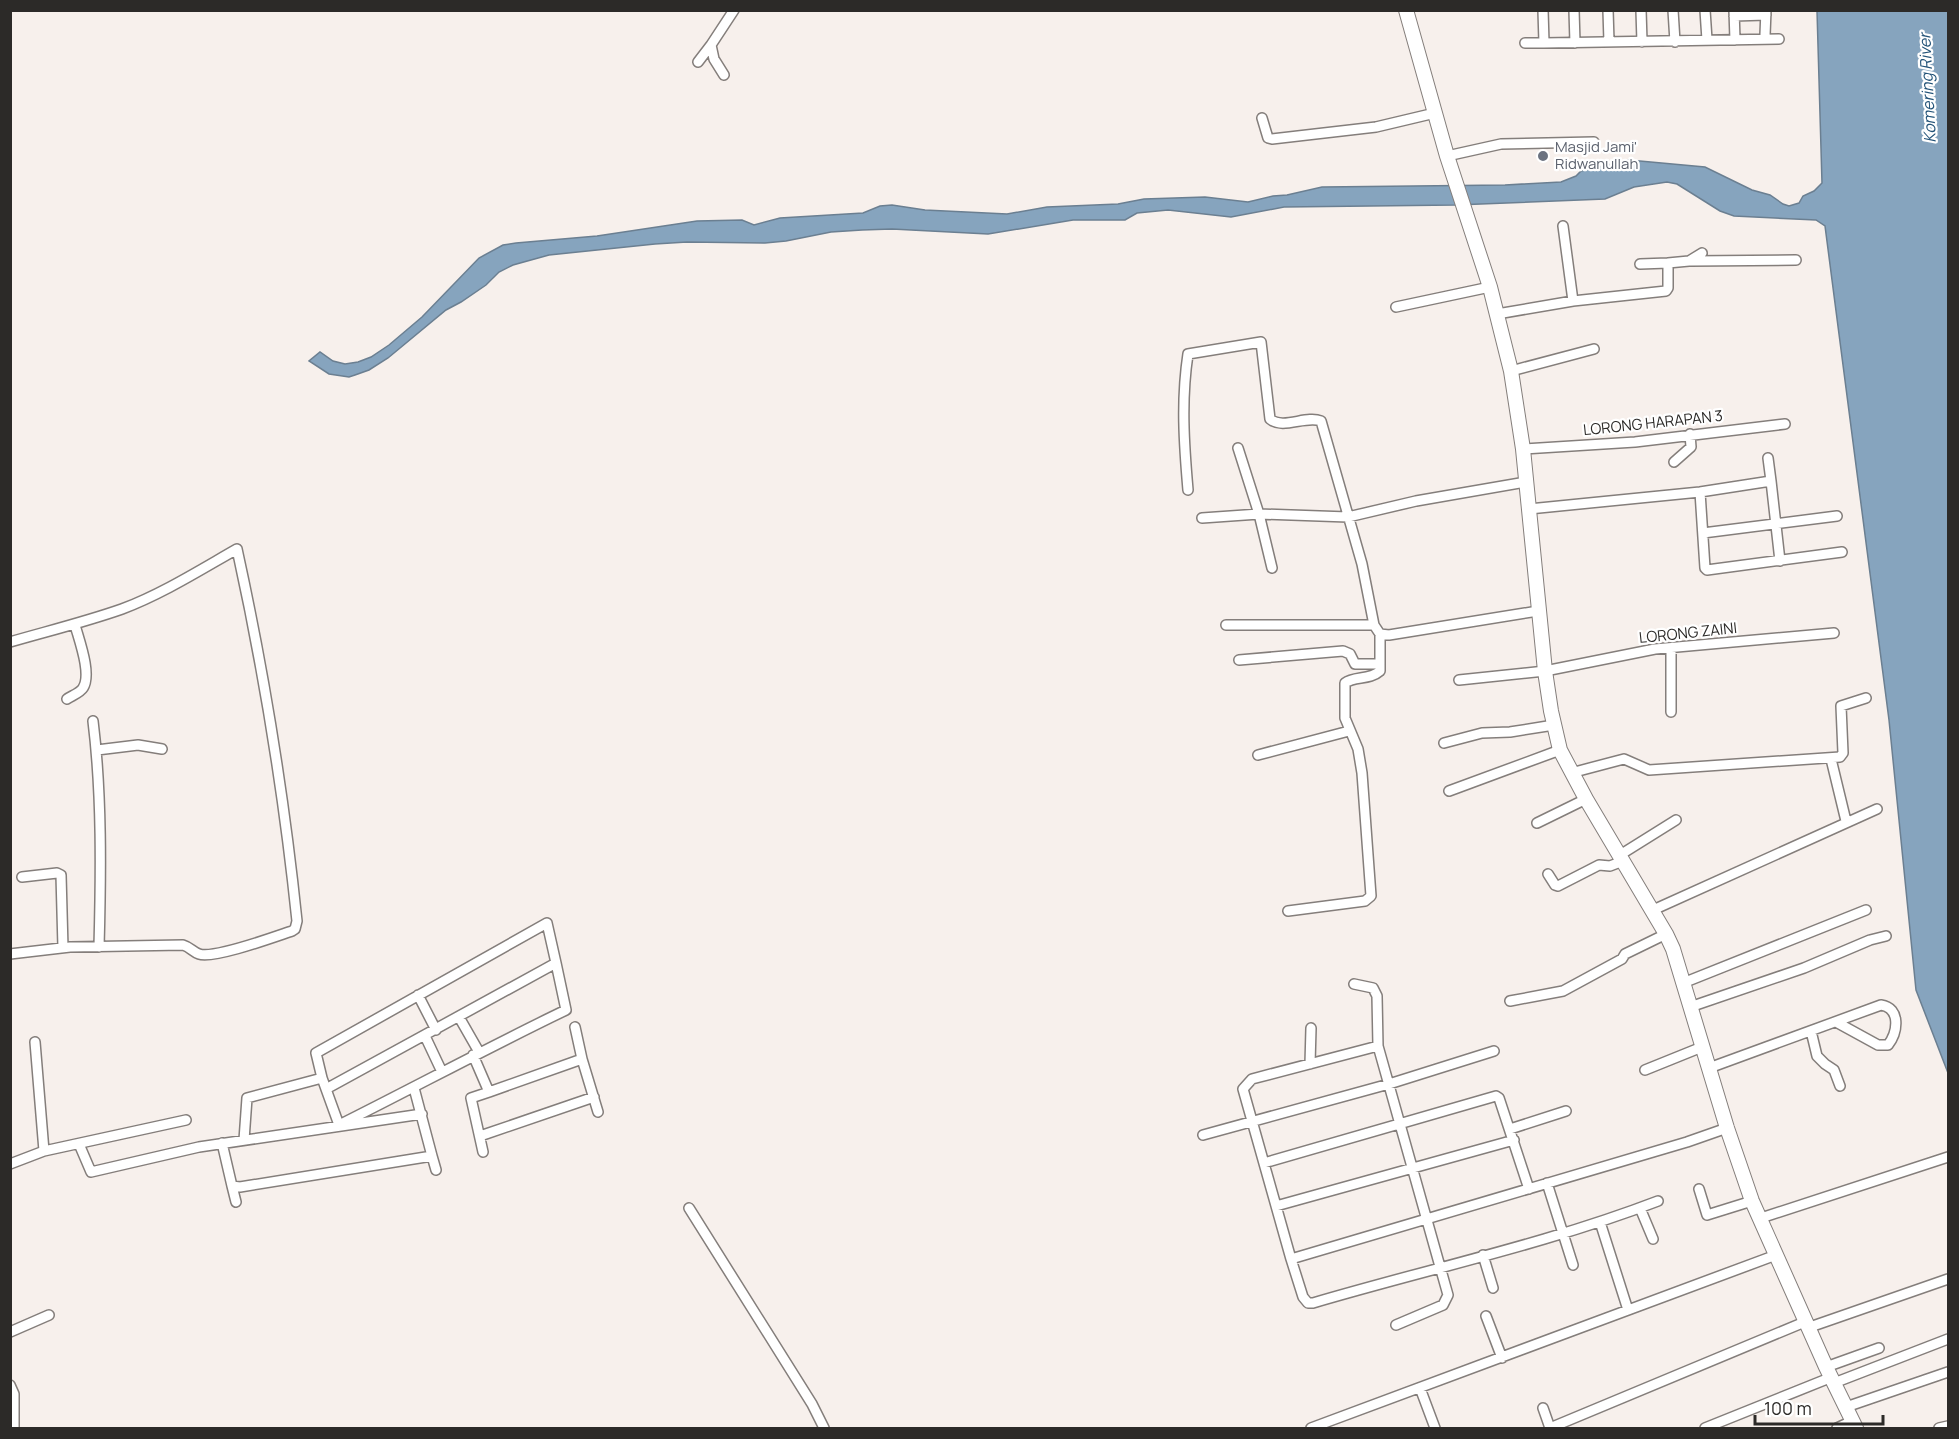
<svg xmlns="http://www.w3.org/2000/svg" width="1959" height="1439" viewBox="0 0 1959 1439" font-family="Manrope,sans-serif">
  <rect width="100%" height="100%" fill="#f7f0ec"/>
  <!-- water -->
  <path fill="#86a4be" stroke="#6b7f91" stroke-width="1.5" d="M1817 11H1948V1073L1916 990 1889 720 1825 226 1816 220 1734 216 1720 211 1677 184 1667 182 1634 187 1605 199 1455 205 1284 207 1231 217 1168 210 1137 213 1125 220H1073L988 234 892 229 862 230 831 232 786 241 765 243 687 242 655 244 549 255 513 265 499 272 486 285 461 302 446 310 388 358 369 370 355 375 349 377 329 374 309 361 320 352 333 361 345 364 358 362 371 357 389 345 422 317 479 258 503 245 516 243 597 236 697 221 742 220 754 225 780 218 863 213 880 206 892 205 925 210 1007 214 1047 207 1118 204 1144 199 1205 197 1248 202 1273 196 1287 195 1322 187 1505 185 1561 182 1576 176 1581 171 1629 160 1705 167 1752 190 1770 195 1783 204 1789 206 1799 203 1803 196 1814 191 1822 183Z"/>
  <g fill="none" stroke-linecap="round" stroke-linejoin="round">
    <!-- street casing -->
    <g stroke="#847e7b" stroke-width="12">
      <path id="street" d="M1543 10 1544 43 1779 39
        M1574 10 1575 43
        M1608 10 1609 42
        M1641 10 1642 42
        M1673 10 1675 42
        M1705 10 1707 40
        M1734 10 1735 40
        M1734 16 1766 15
        M1765 35 1766 10
        M1525 43H1544
        M698 62 711 45
        M724 75 714 59 711 45 734 10
        M1262 118 1268 138 1272 139 1376 127 1435 113
        M1447 156 1501 144 1594 142
        M1563 226 1573 301
        M1691 261 1796 260
        M1640 264 1668 263
        M1396 307 1490 287
        M1497 314 1573 301 1666 291 1668 288V263L1689 261 1702 253
        M1511 371 1594 349
        M1238 448 1259 514 1272 568
        M1523 449 1635 442 1785 424
        M1768 458 1771 481
        M1674 462 1691 447 1690 434
        M1188 490C1184 444 1181 400 1188 354L1261 342 1270 419C1283 430 1306 415 1321 421L1362 564 1374 625 1380 634 1389 635 1538 611
        M1700 492 1705 568 1707 570 1842 552
        M1529 509 1700 492 1771 481 1780 561
        M1202 518 1259 514 1348 517 1416 501 1526 482
        M1703 533 1837 516
        M1226 625H1374
        M10 642C48 631 85 622 122 609 162 594 200 570 237 549 264 672 284 796 297 921L295 929 292 931C274 937 214 959 199 954 193 952 190 947 183 945L70 947 10 954
        M1671 648V712
        M1239 660 1343 651 1350 654 1355 664H1380
        M1459 680 1545 671 1655 649 1834 633
        M67 699C71 696 80 693 83 688 92 674 79 640 75 625
        M93 721C102 794 101 874 99 947
        M1444 743 1482 733 1510 732 1554 725
        M97 750 138 745 162 749
        M1258 755 1349 731
        M1831 759 1846 821
        M1571 773 1624 759 1649 770 1840 757 1843 753 1841 706 1866 698
        M1449 791 1560 750
        M1537 823 1586 799
        M1620 855 1676 820
        M1548 874 1555 885 1558 886 1599 865 1610 866 1623 861
        M22 877 57 873 61 875 63 948
        M1653 910 1877 809
        M1288 911 1365 901 1371 896 1362 773 1358 749 1345 718V683C1354 676 1370 680 1380 671V634
        M1683 983 1866 910
        M1354 984 1373 988 1377 996 1378 1046 1448 1295 1443 1305 1396 1325
        M418 995 436 1030
        M1510 1001 1563 991 1622 959 1625 954 1666 934
        M1690 1007 1804 968 1870 940 1886 936
        M459 1017 479 1052
        M1811 1031 1817 1056 1825 1064 1834 1070 1840 1086
        M425 1036 442 1072
        M1378 1046 1252 1079 1243 1089 1291 1259 1303 1297 1308 1303H1313C1428 1269 1546 1244 1658 1201
        M473 1055 489 1092 471 1098 483 1152
        M582 1059 598 1112
        M1310 1064 1311 1028
        M1709 1068 1881 1005C1901 1008 1898 1032 1888 1045H1878L1836 1022
        M1645 1070 1702 1047
        M322 1078 316 1053 547 923 556 963 326 1089
        M489 1092 582 1059 575 1027
        M1510 1129 1566 1111
        M1203 1135 1389 1084 1494 1051
        M480 1136 594 1097
        M244 1140 247 1098 322 1078 339 1125C415 1087 489 1047 566 1010L556 963
        M222 1143 232 1186 240 1187 432 1156 414 1088
        M79 1144 91 1172 199 1147 422 1114
        M44 1151 186 1120
        M432 1156 436 1170
        M1264 1163 1496 1096 1499 1098 1529 1189
        M10 1164 44 1151 35 1042
        M1547 1183 1573 1265
        M232 1186 236 1202
        M1699 1189 1707 1215 1752 1201
        M1276 1206 1514 1140
        M689 1208 812 1404 824 1428
        M1640 1208 1653 1239
        M1761 1218 1948 1157
        M1600 1222 1628 1310
        M1483 1255 1493 1288
        M1291 1259 1687 1142 1727 1128
        M1486 1316 1502 1358
        M1810 1327 1948 1279
        M10 1332 49 1315
        M1826 1367 1879 1348
        M1834 1383 1948 1339
        M10 1385 14 1394V1428
        M1420 1388 1435 1428
        M1846 1407 1948 1372
        M1543 1408 1550 1428
        M1311 1428 1776 1255
        M1550 1428 1807 1321
        M1705 1428 1832 1377
        M1837 1428 1852 1421
        M1939 1428 1948 1426"/>
    </g>
    <!-- secondary casing -->
    <g stroke="#847e7b" stroke-width="16">
      <path id="secondary" d="M1406 10 1447 156 1490 287 1511 371 1523 449 1545 671 1551 711 1560 750 1586 799 1666 934 1673 949 1727 1128 1752 1201 1826 1367 1856 1428"/>
    </g>
    <!-- street -->
    <use href="#street" stroke="#fff" stroke-width="9"/>
    <!-- secondary -->
    <use href="#secondary" stroke="#fff" stroke-width="14"/>
  </g>
  <!-- markers -->
  <circle fill="#6b7280" stroke="#fff" stroke-width="2" cx="1543" cy="156" r="6"/>
  <g text-anchor="middle" stroke-width="4.5" stroke-linejoin="round" paint-order="stroke">
    <!-- worship labels -->
    <g font-size="15" fill="#5b616d" stroke="#fff" text-anchor="start">
      <text x="1555" y="152">Masjid Jami'<tspan x="1555" dy="17">Ridwanullah</tspan></text>
    </g>
    <!-- street labels -->
    <g font-size="15" fill="#2c2a28" stroke="#fff">
      <text transform="translate(1653 423) rotate(-6)" y="5">LORONG HARAPAN 3</text>
      <text transform="translate(1688 633) rotate(-6)" y="5">LORONG ZAINI</text>
    </g>
    <!-- water labels -->
    <g font-size="16" font-style="italic" fill="#235378" stroke="#fff">
      <text transform="translate(1927 88) rotate(-93)" y="6">Komering River</text>
    </g>
  </g>
  <!-- border -->
  <rect width="1959" height="1439" fill="none" stroke="#2c2a28" stroke-width="24"/>
  <!-- scale -->
  <path d="M1755 1415v9h128v-9" fill="none" stroke="#2c2a28" stroke-width="3"/>
  <text x="1764" y="1415" font-size="18" fill="#2c2a28" stroke="#ffffff" stroke-width="4.5" paint-order="stroke">100 m</text>
</svg>
